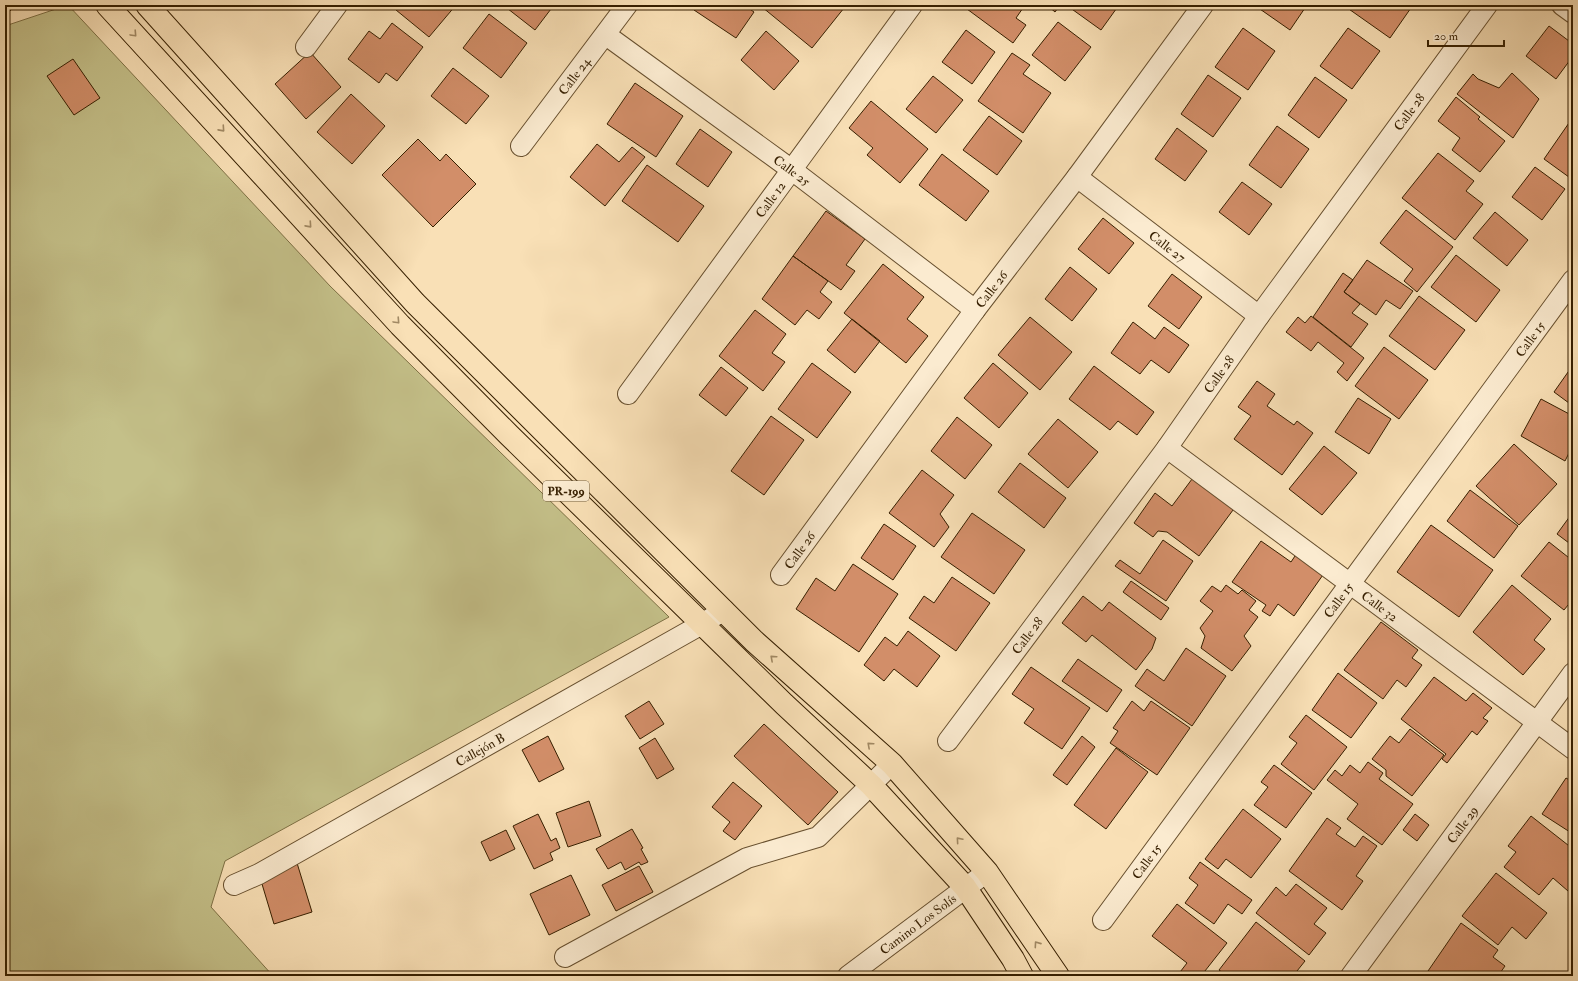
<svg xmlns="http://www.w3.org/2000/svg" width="1578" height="981" viewBox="0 0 1578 981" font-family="'IM FELL Double Pica',serif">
  <rect width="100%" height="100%" fill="#f9e0b6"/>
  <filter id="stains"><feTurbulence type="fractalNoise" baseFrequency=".005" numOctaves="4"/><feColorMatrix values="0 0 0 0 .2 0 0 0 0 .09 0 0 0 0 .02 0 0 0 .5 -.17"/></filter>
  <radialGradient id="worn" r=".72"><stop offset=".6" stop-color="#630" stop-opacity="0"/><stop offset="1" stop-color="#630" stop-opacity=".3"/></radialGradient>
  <!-- green -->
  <path fill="#c4c089" stroke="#7d7044" d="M68 5 330 286 669 617 225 861 211 907 273 976H5V26Z"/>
  <!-- building -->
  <path fill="#d28e69" stroke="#361f00" d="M5 5H16L5 16Z
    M400 5H456L429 37 396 10Z
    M503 5H554L535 30Z
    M698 5H744L754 12 736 38 694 10Z
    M763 5H840L844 8 812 48 762 7Z
    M970 5H1025L1016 18 1026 25 1013 43 967 9Z
    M1047 5H1060L1055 12Z
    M1070 5H1119L1101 30 1069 7Z
    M1259 5H1307L1290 30 1257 7Z
    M1347 5H1413L1390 38 1346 7Z
    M489 14 527 43 501 78 463 48Z
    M1058 22 1091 47 1065 81 1032 55Z
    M392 23 423 47 397 81 386 73 379 83 348 59 369 31 380 39Z
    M1549 26 1573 44V56L1556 79 1526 56Z
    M1243 28 1275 51 1248 90 1215 67Z
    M1348 28 1380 51 1352 89 1320 66Z
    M966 30 995 52 972 84 942 62Z
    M766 31 799 61 774 90 741 60Z
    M310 52 341 87 306 119 275 84Z
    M1012 53 1030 65 1023 74 1051 93 1023 133 978 101Z
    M73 59 100 98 74 115 47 76Z
    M453 68 489 96 466 124 431 96Z
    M1512 73 1539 99 1513 138 1457 94 1473 74 1478 79 1499 88Z
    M1208 75 1241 98 1213 137 1181 114Z
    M933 76 963 100 936 133 906 109Z
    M1315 77 1347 100 1319 138 1288 115Z
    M635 83 683 116 656 157 607 124Z
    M351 94 385 126 352 164 317 132Z
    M1456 97 1480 117 1478 119 1505 141 1480 172 1452 150 1460 138 1438 121Z
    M871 101 928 149 900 183 867 155 873 148 849 128Z
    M989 116 1022 141 997 175 963 150Z
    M1571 120 1573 122V180L1544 159Z
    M1277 126 1309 149 1281 188 1249 165Z
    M1177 128 1207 151 1185 181 1155 159Z
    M700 129 732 152 708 187 676 164Z
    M418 139 440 161 446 154 476 184 433 227 382 175Z
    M597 144 619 162 632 147 645 157 605 206 570 177Z
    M1438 153 1474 181 1466 191 1483 204 1455 240 1402 198Z
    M942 154 989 191 966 221 919 185Z
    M647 165 704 206 678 242 622 201Z
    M1535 167 1565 189 1542 220 1512 197Z
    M1242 182 1272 204 1249 235 1219 212Z
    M1406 210 1453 247 1417 292 1404 281 1413 269 1380 243Z
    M826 211 865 239 846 265 855 271 841 290 793 256Z
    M1495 212 1528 240 1507 266 1473 238Z
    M1103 218 1134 243 1109 274 1078 249Z
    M1456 255 1500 290 1476 322 1431 287Z
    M793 256 828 281 820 292 832 302 819 319 807 310 795 325 762 299Z
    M1367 260 1413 291 1400 309 1386 300 1376 315 1344 292Z
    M883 264 924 297 907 319 928 336 906 363 844 313Z
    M1070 267 1097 289 1072 321 1045 299Z
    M1343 273 1353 280 1344 292 1360 304 1352 313 1368 324 1351 347 1313 317Z
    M1172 274 1202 297 1179 329 1148 306Z
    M1419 296 1465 330 1435 370 1389 336Z
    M755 310 786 334 772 353 785 362 763 391 719 356Z
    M1311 316 1364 358 1347 381 1337 372 1344 363 1318 342 1311 351 1286 332 1298 317 1305 323Z
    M1030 317 1072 352 1040 390 998 355Z
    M852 319 880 341 855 373 827 350Z
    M1133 322 1155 339 1164 327 1189 345 1169 373 1151 360 1140 374 1111 353Z
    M1384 347 1428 380 1399 419 1355 386Z
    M812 363 851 392 817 438 778 409Z
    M993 363 1028 393 999 428 964 398Z
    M1573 365V406L1554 392Z
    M1094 366 1154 412 1137 435 1118 421 1110 430 1069 399Z
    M721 367 748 388 726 416 699 395Z
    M1257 381 1275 394 1267 406 1294 425 1297 421 1313 433 1282 475 1234 439 1251 416 1238 407Z
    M1358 398 1391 419 1369 454 1335 432Z
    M1541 399 1573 416V445L1565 461 1521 436Z
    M771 416 804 440 764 495 731 471Z
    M957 417 992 445 965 479 931 451Z
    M1058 419 1098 452 1068 488 1028 454Z
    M1514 444 1557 484 1519 525 1476 486Z
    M1324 446 1357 473 1322 515 1289 489Z
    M1020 463 1066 498 1044 528 998 492Z
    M922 470 954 495 940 514 949 527 934 547 889 513Z
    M1195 475 1236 506 1199 556 1167 532 1158 531 1153 537 1134 523 1155 493 1172 506Z
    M1470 490 1518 526 1494 558 1447 521Z
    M1573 512V546L1557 534Z
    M972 513 1025 550 994 594 941 557Z
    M884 524 916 546 893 580 861 558Z
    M1431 525 1493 570 1459 617 1397 572Z
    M1163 540 1193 561 1166 601 1115 566 1120 560 1140 574Z
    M1261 541 1291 562 1297 553 1325 572 1294 616 1278 604 1270 616 1262 611 1266 605 1232 582Z
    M1549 542 1573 561V599L1564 610 1521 576Z
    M853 564 898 594 859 652 796 609 816 578 835 591Z
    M952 577 990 603 956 651 909 618 924 596 934 603Z
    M1131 581 1169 608 1161 620 1123 592Z
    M1226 585 1238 594 1242 590 1256 601 1249 610 1258 617 1244 636 1251 646 1232 671 1201 648 1205 636 1200 628 1213 611 1200 601 1212 586 1221 592Z
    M1512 585 1551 619 1534 640 1545 649 1523 675 1473 632Z
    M1083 596 1102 611 1109 602 1156 638 1152 649 1136 670 1092 635 1086 642 1062 623Z
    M1381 622 1418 650 1412 658 1422 665 1406 687 1397 680 1383 699 1344 670Z
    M908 631 940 656 917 687 894 669 884 681 864 665 885 637 897 646Z
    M1186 648 1226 676 1192 726 1135 686 1147 669 1164 681Z
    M1078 659 1122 690 1107 712 1062 681Z
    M1031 667 1090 708 1062 749 1024 723 1034 709 1012 694Z
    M1338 673 1377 703 1351 738 1312 710Z
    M1434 677 1466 701 1473 693 1492 708 1483 718 1488 721 1477 735 1472 731 1447 763 1442 759 1446 754 1401 719Z
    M649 701 664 724 640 739 625 716Z
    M1132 701 1144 711 1151 701 1190 728 1157 775 1110 743 1118 731 1113 728Z
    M1306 715 1347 747 1314 790 1281 764 1297 743 1289 737Z
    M764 724 838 792 808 825 734 756Z
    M1410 729 1444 755 1412 796 1386 776V770L1372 759 1390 736 1399 743Z
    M548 736 564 769 539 782 522 750Z
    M1082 736 1095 747 1067 785 1053 775Z
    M655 738 674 769 657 779 639 748Z
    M1116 748 1148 772 1106 829 1074 805Z
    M1368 762 1383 773 1379 779 1413 804 1382 845 1347 819 1358 804 1327 780 1335 770 1342 776 1350 765 1360 773Z
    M1274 765 1312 793 1286 828 1254 805 1268 787 1261 782Z
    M1566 778 1573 782V834L1542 814Z
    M733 782 762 806 735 840 723 831 730 822 712 807Z
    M589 801 601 836 568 847 556 813Z
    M1243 809 1281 839 1251 878 1226 859 1218 869 1205 859Z
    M538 814 551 841 556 838 560 848 550 853 553 860 534 869 513 826Z
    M1415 814 1429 825 1417 841 1403 830Z
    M1531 816 1573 849V885L1568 891 1553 878 1539 895 1504 867 1516 852 1508 846Z
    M1327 818 1341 828 1336 834 1355 847 1363 836 1377 846 1356 876 1363 881 1342 910 1289 871Z
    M632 829 643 848 641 849 648 862 641 865 639 862 625 870 621 862 608 869 596 849Z
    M506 830 515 849 490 861 481 842Z
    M1200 862 1252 900 1242 914 1228 904 1214 924 1185 903 1198 885 1189 878Z
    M297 863 312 912 274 924 259 874Z
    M639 866 653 892 616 911 602 885Z
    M1496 873 1547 913 1526 939 1512 927 1498 945 1462 916Z
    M571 875 590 915 549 935 530 894Z
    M1296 884 1327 908 1314 924 1326 933 1309 955 1256 913 1276 887 1286 896Z
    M1177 904 1227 943 1201 976H1177L1187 963 1152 936Z
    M1256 922 1305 961 1293 976H1227L1219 970Z
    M1461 923 1498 950 1493 957 1505 966 1498 976H1435L1428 971Z"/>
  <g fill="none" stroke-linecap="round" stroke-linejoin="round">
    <!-- minor casing -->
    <g stroke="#674f2e" stroke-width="22">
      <g id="minor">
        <path d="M1562 5 1573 13"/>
        <path id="s1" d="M606 35 792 170 975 310"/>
        <path d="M306 47 337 5"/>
        <path id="s2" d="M521 146 627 5"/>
        <path id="s3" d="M1077 177 1259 316"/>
        <path id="s4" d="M628 394 912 5"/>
        <path id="s5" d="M1167 448 1573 749"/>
        <path id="s6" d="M781 575 975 310 1077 177 1203 5"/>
        <path id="s7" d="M948 741 1167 448 1259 316 1487 5"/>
        <path id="s8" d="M234 885 259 874 702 624 724 610"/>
        <path id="s9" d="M1103 920 1573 280"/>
        <path d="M565 957 747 858 818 837 892 764"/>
        <path id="s10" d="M848 976 987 872"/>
        <path id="s11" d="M1351 976 1573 673"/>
      </g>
    </g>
    <!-- primary casing -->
    <g stroke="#361f00" stroke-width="24">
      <path id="primary" d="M107 5 400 325 509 435 784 704 871 785 965 887 1013 959 1022 976
        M147 5 415 303 754 641 892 764 987 872 1058 976"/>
    </g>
    <!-- minor -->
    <use href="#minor" stroke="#fbebd0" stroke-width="20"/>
    <!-- primary -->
    <use href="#primary" stroke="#f9e0b6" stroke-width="22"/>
  </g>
  <!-- one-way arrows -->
  <defs><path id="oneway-chevron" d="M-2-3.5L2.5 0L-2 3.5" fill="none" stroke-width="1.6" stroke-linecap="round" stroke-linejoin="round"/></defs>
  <g stroke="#a18964">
    <use href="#oneway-chevron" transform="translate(134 34) rotate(47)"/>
    <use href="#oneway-chevron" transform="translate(222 129) rotate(48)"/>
    <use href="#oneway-chevron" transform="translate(309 225) rotate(48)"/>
    <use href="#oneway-chevron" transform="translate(397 321) rotate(47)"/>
    <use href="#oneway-chevron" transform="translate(773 658) rotate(-138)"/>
    <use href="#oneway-chevron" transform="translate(870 745) rotate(-138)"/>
    <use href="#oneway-chevron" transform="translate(959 840) rotate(-131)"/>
    <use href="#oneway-chevron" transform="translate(1037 944) rotate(-125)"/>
  </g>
  <g text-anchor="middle" stroke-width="3.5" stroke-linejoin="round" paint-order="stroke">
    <!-- shield labels -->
    <rect fill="#fbebd0" stroke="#715c3e" stroke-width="1" x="543" y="481" width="46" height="20" rx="3"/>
    <g font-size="12" font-weight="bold" fill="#361f00">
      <text x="566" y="495">PR-199</text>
    </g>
    <!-- street labels -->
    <g font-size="13" fill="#361f00" stroke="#fbebd0">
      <text dy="5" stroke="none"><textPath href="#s2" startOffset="88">Calle 24</textPath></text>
      <text dy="5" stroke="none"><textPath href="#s7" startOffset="780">Calle 28</textPath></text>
      <text dy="5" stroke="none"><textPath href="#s1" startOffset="230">Calle 25</textPath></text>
      <text dy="5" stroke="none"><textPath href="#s4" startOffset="241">Calle 12</textPath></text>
      <text dy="5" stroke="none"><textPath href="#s3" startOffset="114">Calle 27</textPath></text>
      <text dy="5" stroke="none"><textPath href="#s6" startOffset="355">Calle 26</textPath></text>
      <text dy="5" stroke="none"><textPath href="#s9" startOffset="721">Calle 15</textPath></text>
      <text dy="5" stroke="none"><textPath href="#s7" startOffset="456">Calle 28</textPath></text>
      <text dy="5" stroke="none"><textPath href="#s6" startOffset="31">Calle 26</textPath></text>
      <text dy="5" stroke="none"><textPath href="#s9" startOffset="397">Calle 15</textPath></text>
      <text dy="5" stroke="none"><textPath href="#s5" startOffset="265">Calle 32</textPath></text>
      <text dy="5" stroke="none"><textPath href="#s7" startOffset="132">Calle 28</textPath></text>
      <text dy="5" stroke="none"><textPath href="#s8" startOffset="281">Callejón B</textPath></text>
      <text dy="5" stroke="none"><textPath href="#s11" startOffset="188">Calle 29</textPath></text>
      <text dy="5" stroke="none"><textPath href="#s9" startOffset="73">Calle 15</textPath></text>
      <text dy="5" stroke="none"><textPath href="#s10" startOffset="87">Camino Los Solís</textPath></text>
    </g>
  </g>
  <!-- margin -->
  <rect width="1578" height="981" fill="none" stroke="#f9e0b6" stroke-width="20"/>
  <rect x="6" y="6" width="1566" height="969" fill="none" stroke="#361f00" stroke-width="2"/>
  <rect x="10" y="10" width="1558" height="961" fill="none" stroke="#361f00"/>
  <!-- scale -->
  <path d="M1428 40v6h76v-6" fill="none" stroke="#361f00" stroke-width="2"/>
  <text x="1434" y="40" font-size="12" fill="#361f00" stroke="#fbebd0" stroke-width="3" paint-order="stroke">20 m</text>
  <rect width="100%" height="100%" filter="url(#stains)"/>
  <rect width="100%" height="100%" fill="url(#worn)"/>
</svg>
